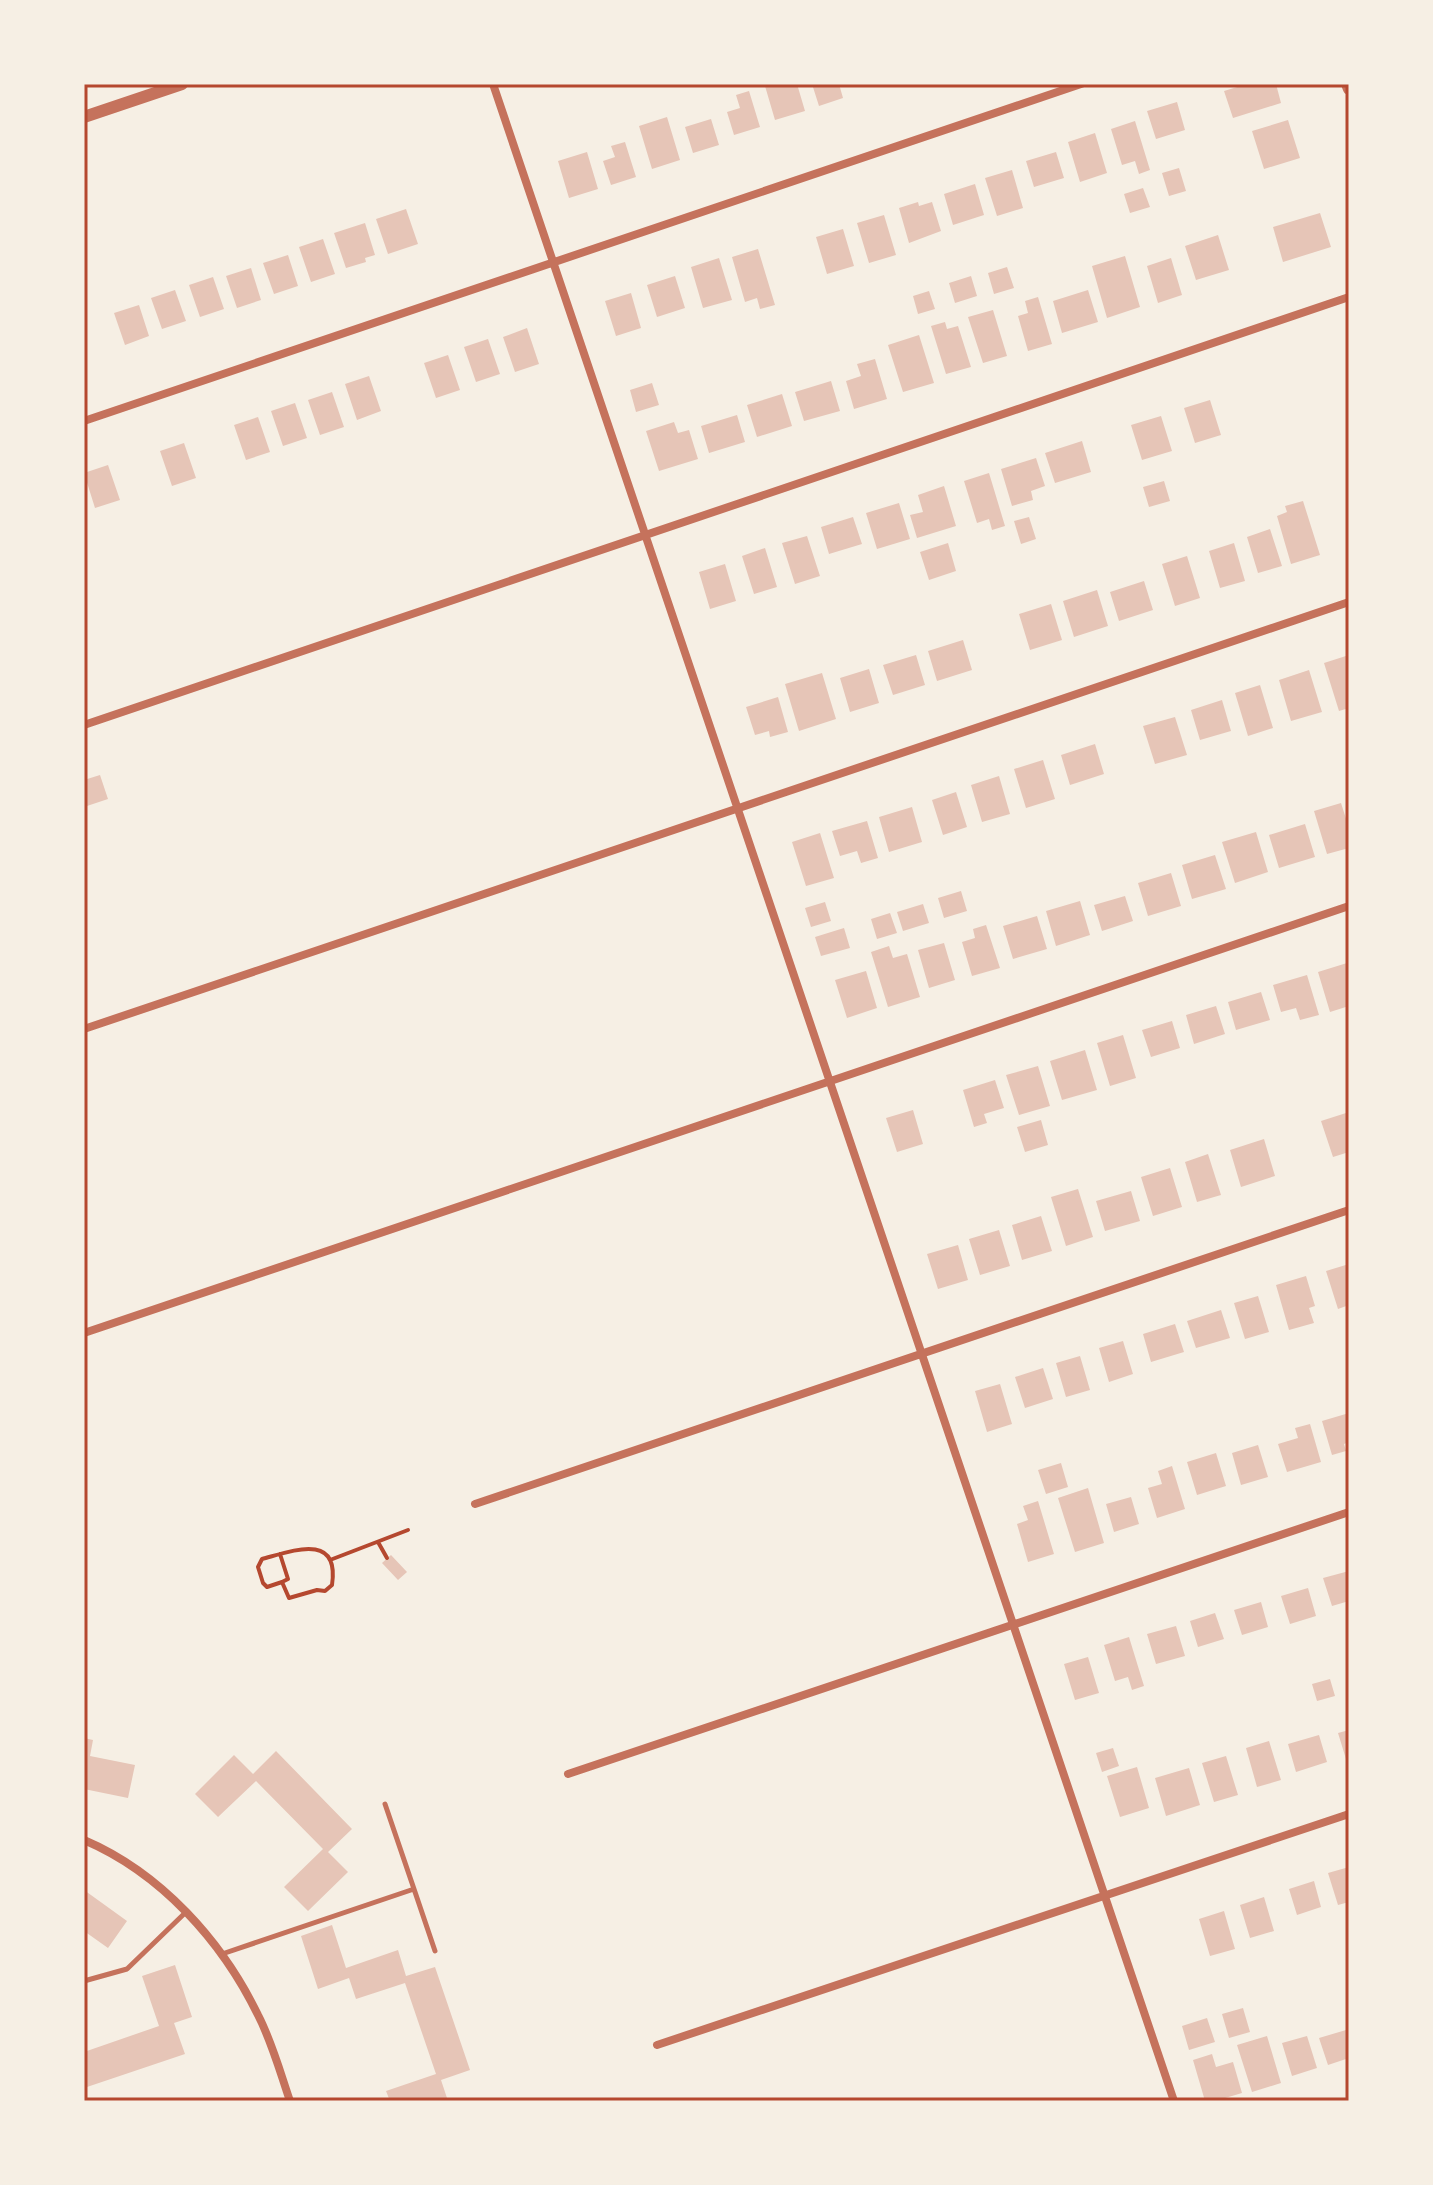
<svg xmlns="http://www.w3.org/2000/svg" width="1433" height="2185" viewBox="0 0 1433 2185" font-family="Manrope,sans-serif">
  <rect width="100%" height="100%" fill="#f6efe4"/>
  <!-- building -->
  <path fill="#e6c5b7" d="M771 84H797L805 111 775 120 765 86Z
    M812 84H839L843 98 819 106Z
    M1247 84H1276L1281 103 1233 118 1224 91Z
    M749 91 760 127 734 135 727 112 740 108 736 95Z
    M1177 102 1185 130 1156 139 1147 111Z
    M667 117 680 160 652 169 639 126Z
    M711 119 719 145 693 153 685 127Z
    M1288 120 1300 158 1264 169 1252 131Z
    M1135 121 1150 170 1139 174 1135 161 1122 165 1111 129Z
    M1095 133 1107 173 1080 182 1068 142Z
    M625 142 636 177 611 185 603 161 615 157 611 146Z
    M587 152 598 189 569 198 558 161Z
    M1056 152 1064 178 1034 187 1026 161Z
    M1179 168 1186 191 1169 196 1162 173Z
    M1012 170 1023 208 997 216 985 178Z
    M975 184 984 215 953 225 944 194Z
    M1143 188 1150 207 1130 213 1124 194Z
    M918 202 919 206 932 202 941 231 909 243 899 208Z
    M406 209 418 244 388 254 376 219Z
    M1320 213 1331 247 1283 262 1273 227Z
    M884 215 896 255 869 263 857 223Z
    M365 223 375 255 365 258 366 262 346 268 334 233Z
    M843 229 854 266 827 274 816 237Z
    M1218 235 1229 270 1196 280 1185 246Z
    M323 239 335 274 311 282 299 247Z
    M758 249 775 305 760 309 757 298 745 302 732 257Z
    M288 255 298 286 274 294 263 263Z
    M1125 256 1140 307 1107 318 1092 266Z
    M719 258 732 300 703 308 691 267Z
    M1171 258 1182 295 1158 303 1147 266Z
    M1007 267 1014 288 994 294 988 273Z
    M251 268 261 300 237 308 226 276Z
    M675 276 685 308 657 317 647 285Z
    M971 276 977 296 955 303 949 283Z
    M213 277 224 309 200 317 189 285Z
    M175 290 186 321 162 329 151 298Z
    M1088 290 1098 322 1062 333 1053 301Z
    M929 291 935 309 918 314 913 296Z
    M631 293 641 328 616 336 605 301Z
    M1038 297 1052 344 1028 351 1018 316 1028 313 1025 301Z
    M139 305 149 336 125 345 114 313Z
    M993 310 1007 356 983 363 968 317Z
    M945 322 947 329 958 326 971 367 946 374 931 326Z
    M527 328 539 364 515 372 503 337Z
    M919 335 934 383 903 392 888 345Z
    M488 339 500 374 476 382 464 347Z
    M448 355 460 390 436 398 424 363Z
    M875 359 887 399 854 409 846 381 861 376 857 364Z
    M369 376 381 411 357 420 345 384Z
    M831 381 840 411 804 421 795 392Z
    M652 383 659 405 636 412 630 390Z
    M332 392 344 427 320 435 308 400Z
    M782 394 792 426 757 437 747 405Z
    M1210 400 1221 435 1195 443 1184 408Z
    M295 403 307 438 283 446 271 411Z
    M737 415 745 442 709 453 701 426Z
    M1161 416 1172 451 1142 460 1131 425Z
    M258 417 270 452 246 460 234 425Z
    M674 422 678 433 689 430 698 459 659 471 646 431Z
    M1082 441 1091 472 1055 483 1045 453Z
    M184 443 196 478 172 486 160 451Z
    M1036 458 1045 486 1031 491 1033 500 1012 506 1001 469Z
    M108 465 120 500 95 508 84 473Z
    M989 473 1005 526 992 530 989 519 977 523 964 481Z
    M1164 481 1170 501 1149 507 1143 487Z
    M944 486 956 526 917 538 910 515 923 512 918 495Z
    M1303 501 1320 555 1291 564 1277 516 1287 512 1285 506Z
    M899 503 910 539 877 549 866 513Z
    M853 517 862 544 829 554 821 527Z
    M1029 517 1036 539 1021 544 1014 521Z
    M1270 529 1282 566 1258 573 1247 537Z
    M807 536 820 576 795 584 782 543Z
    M948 543 956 571 929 580 920 552Z
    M1234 543 1245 581 1220 588 1209 551Z
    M765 548 777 587 754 594 742 556Z
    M1187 556 1200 598 1175 606 1162 564Z
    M725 564 736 601 710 609 699 572Z
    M1144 581 1153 610 1119 621 1110 592Z
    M1097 590 1108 626 1074 637 1063 601Z
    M1051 604 1062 640 1030 650 1019 614Z
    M963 640 972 670 937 681 928 651Z
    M916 655 925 685 893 695 883 665Z
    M1349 655V708L1339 711 1324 663Z
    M869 669 879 703 850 712 840 678Z
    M1309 670 1322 712 1291 721 1279 680Z
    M822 673 836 719 799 731 785 684Z
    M1260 685 1273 728 1248 736 1235 693Z
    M778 697 788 732 770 737 769 731 755 735 746 707Z
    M1222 700 1231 731 1200 740 1191 710Z
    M1175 717 1187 755 1155 764 1143 726Z
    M1095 744 1104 774 1070 785 1061 755Z
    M1043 760 1055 799 1026 808 1014 769Z
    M100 775 108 799 84 807V780Z
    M999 776 1010 814 982 822 971 785Z
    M956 792 967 827 943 835 932 800Z
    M1341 803 1349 828V848L1327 854 1314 811Z
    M912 807 922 842 889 852 879 817Z
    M867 821 878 858 861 863 857 851 840 856 832 831Z
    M1305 824 1315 857 1279 868 1269 835Z
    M1256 832 1268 872 1235 883 1222 842Z
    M820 833 834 878 806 886 792 842Z
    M1215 855 1226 889 1192 899 1182 865Z
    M1171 873 1181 906 1148 916 1138 883Z
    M961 891 967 911 944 918 938 898Z
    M1125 896 1133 921 1102 931 1094 905Z
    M1080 901 1090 935 1056 946 1046 911Z
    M825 902 831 921 811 927 805 908Z
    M923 904 929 923 903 931 897 912Z
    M890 913 897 933 877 939 871 919Z
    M1037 916 1047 949 1013 959 1003 926Z
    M986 925 1000 968 972 976 962 942 975 938 973 929Z
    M844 928 850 948 821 956 815 937Z
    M944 943 955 980 929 988 918 950Z
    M889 946 893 958 907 954 920 997 888 1007 871 952Z
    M1347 963 1349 1006 1330 1012 1318 972Z
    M866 971 877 1008 847 1018 835 980Z
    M1307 975 1319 1015 1300 1020 1296 1008 1281 1012 1273 985Z
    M1261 992 1270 1020 1236 1030 1228 1002Z
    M1216 1006 1225 1034 1194 1044 1186 1015Z
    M1172 1021 1180 1048 1151 1057 1142 1030Z
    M1123 1035 1136 1078 1110 1086 1097 1043Z
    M1085 1050 1097 1090 1062 1100 1050 1061Z
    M1038 1066 1050 1106 1019 1115 1006 1075Z
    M995 1080 1004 1108 984 1114 987 1123 974 1127 963 1090Z
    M913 1110 923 1144 897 1152 886 1118Z
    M1346 1113 1349 1123V1152L1333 1157 1321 1121Z
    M1041 1120 1048 1145 1025 1152 1017 1127Z
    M1264 1139 1275 1176 1241 1187 1230 1150Z
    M1208 1154 1221 1195 1197 1202 1185 1162Z
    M1170 1168 1182 1207 1153 1216 1141 1177Z
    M1078 1189 1093 1237 1066 1246 1051 1197Z
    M1131 1191 1140 1221 1105 1231 1096 1201Z
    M1041 1216 1052 1251 1022 1260 1012 1225Z
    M999 1230 1010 1266 980 1275 969 1239Z
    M958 1245 968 1280 938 1289 927 1254Z
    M1349 1264V1305L1338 1309 1326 1271Z
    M1306 1276 1315 1306 1309 1308 1314 1323 1289 1330 1276 1285Z
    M1258 1296 1269 1332 1245 1339 1234 1303Z
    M1221 1310 1230 1338 1196 1348 1187 1321Z
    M1175 1324 1184 1352 1151 1362 1143 1334Z
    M1123 1341 1133 1374 1109 1382 1099 1348Z
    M1080 1356 1090 1390 1066 1397 1056 1363Z
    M1043 1368 1053 1399 1025 1408 1015 1377Z
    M1000 1384 1012 1424 987 1432 975 1391Z
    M1349 1413V1442L1344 1444 1346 1451 1332 1455 1322 1421Z
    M1310 1424 1321 1462 1287 1472 1278 1444 1298 1438 1295 1428Z
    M1258 1445 1268 1477 1241 1485 1232 1453Z
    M1216 1453 1226 1486 1197 1495 1187 1462Z
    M1061 1463 1068 1487 1046 1494 1038 1470Z
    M1172 1466 1185 1509 1157 1518 1148 1488 1162 1484 1158 1471Z
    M1088 1488 1104 1543 1075 1552 1058 1498Z
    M1131 1497 1139 1524 1114 1532 1106 1504Z
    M1038 1501 1054 1554 1028 1562 1017 1524 1028 1520 1023 1506Z
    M391 1555 407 1572 398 1580 382 1563Z
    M1349 1571V1601L1332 1606 1323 1578Z
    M1308 1588 1316 1616 1290 1624 1281 1596Z
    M1261 1602 1268 1627 1242 1635 1234 1610Z
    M1215 1613 1224 1639 1198 1647 1190 1621Z
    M1176 1626 1185 1656 1156 1664 1147 1634Z
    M1129 1637 1144 1686 1132 1690 1128 1677 1115 1681 1104 1645Z
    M1088 1657 1099 1693 1075 1700 1064 1664Z
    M1330 1679 1335 1696 1317 1701 1312 1684Z
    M1349 1730V1758L1346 1759 1338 1733Z
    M1319 1735 1327 1762 1296 1772 1288 1744Z
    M84 1738 93 1740 90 1756 135 1765 128 1798 84 1789Z
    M1269 1741 1281 1780 1257 1787 1246 1748Z
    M1113 1748 1119 1766 1102 1772 1096 1753Z
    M276 1751 352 1829 328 1852 348 1872 308 1911 284 1887 323 1849 256 1781 218 1817 195 1794 234 1755 253 1774Z
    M1226 1756 1238 1795 1214 1802 1202 1763Z
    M1137 1767 1149 1808 1120 1817 1107 1776Z
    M1189 1768 1200 1805 1166 1816 1155 1778Z
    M1349 1867V1902L1338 1905 1328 1873Z
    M1314 1881 1321 1907 1297 1915 1289 1889Z
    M84 1890 127 1921 108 1948 84 1931Z
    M1264 1897 1274 1931 1250 1938 1240 1905Z
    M1224 1911 1235 1949 1210 1956 1199 1919Z
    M332 1925 346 1968 398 1950 406 1976 435 1967 470 2070 441 2080 448 2101H390L386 2091 436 2074 405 1983 356 1999 349 1978 318 1989 301 1936Z
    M175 1965 192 2017 174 2023 185 2054 84 2088V2052L159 2026 142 1976Z
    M1243 2008 1250 2032 1229 2038 1222 2014Z
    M1207 2018 1215 2042 1189 2050 1182 2026Z
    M1346 2030 1349 2058 1328 2065 1319 2038Z
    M1267 2036 1281 2083 1252 2092 1237 2045Z
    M1307 2036 1317 2068 1292 2076 1282 2043Z
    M1212 2054 1216 2067 1233 2062 1242 2093 1215 2101H1205L1193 2060Z"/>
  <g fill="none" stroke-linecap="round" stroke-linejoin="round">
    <!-- path -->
    <path stroke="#b5482f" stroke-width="4" d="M378 1542 387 1558
      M280 1554 288 1579 282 1582 289 1598 317 1590 325 1591 332 1585C340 1532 292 1551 262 1559L258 1567 263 1583 267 1587 282 1582
      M330 1560 408 1530"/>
    <!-- service -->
    <path stroke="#c5725c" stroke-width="5" d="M385 1804 414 1889
      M222 1954 414 1889 435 1951
      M84 1981 127 1969 186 1912"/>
    <!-- minor -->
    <path stroke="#c5725c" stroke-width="8" d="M493 84 1174 2101
      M84 421 1081 84
      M84 725 1349 297
      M84 1029 1349 602
      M84 1333 1349 906
      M475 1504 1349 1210
      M568 1774 1349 1512
      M84 1840C161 1873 222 1941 258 2015 272 2042 280 2072 290 2101
      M657 2045 1349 1814"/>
    <!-- tertiary -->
    <path stroke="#c5725c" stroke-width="12" d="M1347 84 1349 89
      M84 117 182 84"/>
  </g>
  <!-- border -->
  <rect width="1433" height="2185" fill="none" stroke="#f6efe4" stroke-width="172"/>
  <rect x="86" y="86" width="1261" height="2013" fill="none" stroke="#b5482f" stroke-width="3"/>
</svg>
